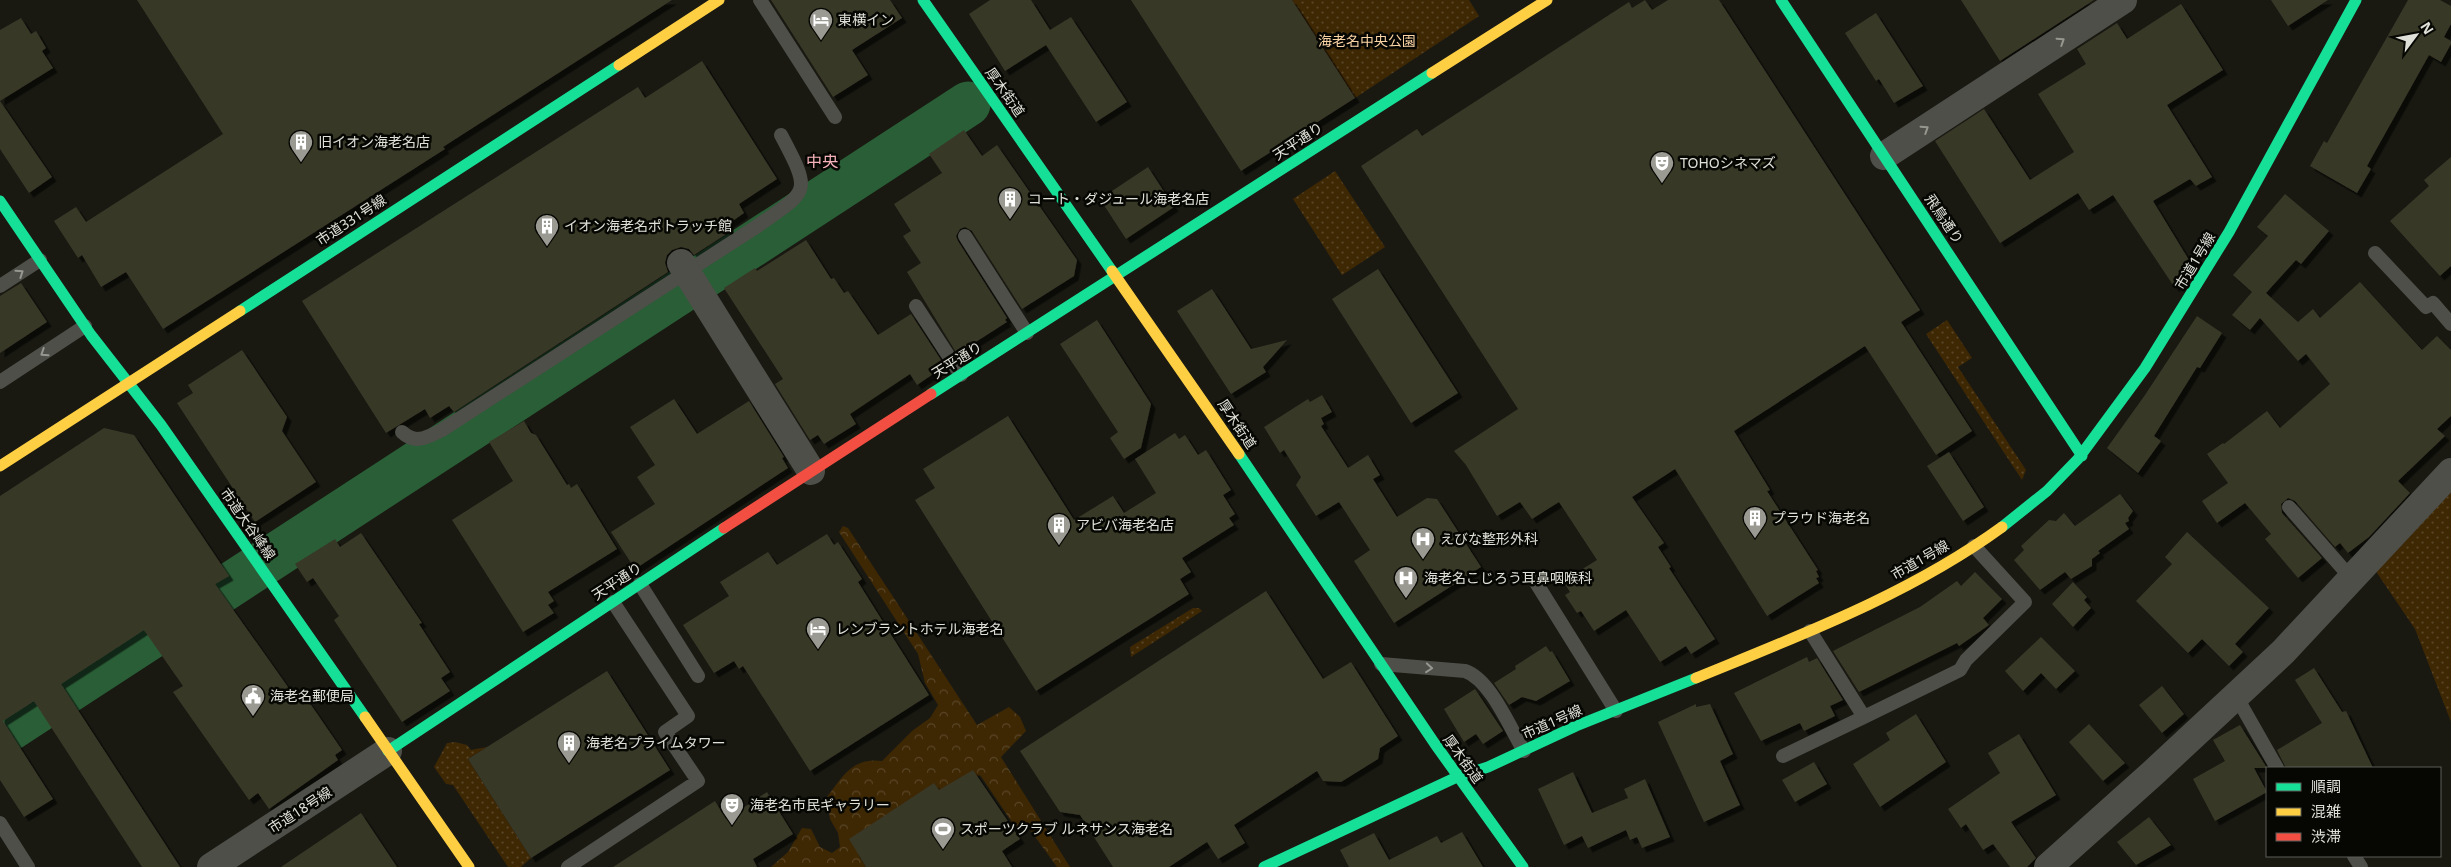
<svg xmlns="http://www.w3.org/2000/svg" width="2451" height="867" viewBox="0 0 2451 867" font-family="'Noto Sans','Noto Sans JP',sans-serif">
  <defs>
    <pattern id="green-dots" width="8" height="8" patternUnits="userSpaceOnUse" patternTransform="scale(1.25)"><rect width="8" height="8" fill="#3e2703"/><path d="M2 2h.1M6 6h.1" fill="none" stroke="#594627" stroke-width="1.8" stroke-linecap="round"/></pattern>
    <pattern id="forest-crowns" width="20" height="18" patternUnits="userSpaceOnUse" patternTransform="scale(1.25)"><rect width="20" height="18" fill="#3e2703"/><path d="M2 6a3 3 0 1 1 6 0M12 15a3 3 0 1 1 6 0" fill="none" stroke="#594627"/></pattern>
    <filter id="shadow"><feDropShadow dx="4.5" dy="4.5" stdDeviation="0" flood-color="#0009"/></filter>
  </defs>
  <rect width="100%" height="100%" fill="#191912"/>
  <!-- green -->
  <path fill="url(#green-dots)" d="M1292 0H1469L1479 16 1355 98Z
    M1335 171 1385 247 1342 275 1293 199Z
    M1947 320 1972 358 1958 367 2026 470 2022 480 1926 334Z
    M2451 492V722L2415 629 2375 570 2398 549Z
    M1193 608H1199L1202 611 1131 657 1130 647Z
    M455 742 467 745 471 750 487 747 468 759 531 858 521 867H508L453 785 446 784 434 767 447 743Z"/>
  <!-- forest -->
  <path fill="url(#forest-crowns)" d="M843 526 848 528 977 725 1009 707 1020 717 1026 731 1001 757 1070 867H1057L1028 827 1018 831 980 775 861 851 859 856 866 867H771L788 852 802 828 811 829 820 847 832 853 840 847 838 833 830 819 827 797C843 776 853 757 882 761L912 731 930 718 938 705 925 683 918 654 839 532Z"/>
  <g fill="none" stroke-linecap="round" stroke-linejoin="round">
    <!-- river -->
    <path stroke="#295e36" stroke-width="45" d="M0 735 968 104"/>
  </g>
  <!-- building -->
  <path fill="#393728" filter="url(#shadow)" d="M137 0H672L443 147 445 149 163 329 126 272 101 287 82 255 78 258 54 221 76 207 86 222 223 134Z
    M771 0H890L902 18 852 50 868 75 833 97Z
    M990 0H1031L1050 30 1071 17 1127 102 1096 122 1046 45 1005 71 969 14Z
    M1131 0H1292L1355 98 1241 171Z
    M1645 0 1652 10 1668 0H1719L1920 310 1901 322 1972 431 1936 455 1865 346 1734 431 1770 490 1767 491 1818 570 1816 571 1819 577 1816 578 1819 583 1767 616 1675 469 1632 497 1664 543 1658 547 1671 567 1669 568 1715 639 1691 654 1686 646 1660 662 1626 610 1594 631 1581 611 1577 613 1565 595 1570 592 1563 581 1597 560 1559 502 1532 519 1520 502 1497 516 1466 465 1454 451 1518 409 1361 166 1417 129 1422 136 1629 2 1632 8Z
    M1961 0H2094L2000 61Z
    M2271 0H2328L2288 26Z
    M2408 0H2440L2451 6V24L2444 37 2451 41V44L2441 62 2429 55 2367 166 2371 169 2357 193 2310 166 2324 141 2327 143Z
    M2181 4 2223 70 2167 105 2212 177 2196 186 2190 179 2153 201 2189 260 2175 288 2113 195 2089 210 2078 193 2000 243 1935 141 1984 109 2030 180 2074 152 2038 94 2086 64 2077 49 2117 23 2127 39Z
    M1876 13 1923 86 1894 103 1879 79 1876 81 1845 33Z
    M21 18 31 34 36 31 46 48 42 51 53 68 0 101 52 177 29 193 0 149V30Z
    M702 61 777 179 739 204 744 213 727 225 731 231 694 255 689 249 681 247 672 250 667 255 665 263 668 272 454 412 449 406 430 418 425 409 386 433 302 301 638 87 645 98Z
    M964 130 982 156 997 145 1077 260 1074 276 1022 309 972 231 965 227 960 229 956 236 958 241 1007 318 1005 320 1007 322 957 354 907 272 921 263 903 236 911 231 894 204 942 173 929 154Z
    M2451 157V266L2440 276 2390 221 2429 186 2424 180Z
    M1148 167 1174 207 1126 239 1100 199Z
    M2285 194 2329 231 2301 264 2296 260 2266 293 2298 322 2313 309 2320 318 2360 282 2422 350 2437 336 2451 350V416L2437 429 2445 436 2398 481 2410 493 2369 537 2348 553 2340 543 2335 547 2295 501 2288 498 2281 504 2282 513 2322 558 2298 578 2265 539 2271 534 2245 503 2217 523 2202 501 2228 483 2207 454 2223 443 2224 444 2267 411 2280 428 2330 384 2306 354 2298 361 2260 318 2250 330 2232 315 2252 292 2233 275 2268 236 2257 227Z
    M806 240 831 279 834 278 844 293 848 291 878 335 911 314 943 363 940 365 942 368 917 385 910 374 850 414 856 424 824 444 818 435 810 440 775 384 783 379 724 288 755 268 757 271Z
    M1378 269 1458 393 1411 423 1332 299Z
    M21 283 47 322 0 353V296Z
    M1212 289 1251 349 1287 340 1263 367 1266 372 1231 394 1177 311Z
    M2197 316 2222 333 2200 368 2197 367 2154 436 2161 441 2138 473 2107 448 2145 395Z
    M1097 320 1151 404 1141 448 1124 459 1110 438 1118 432 1060 344Z
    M242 350 287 417 282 431 316 482 255 522 177 403 193 393 188 385Z
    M1322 395 1332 412 1321 418 1324 424 1321 426 1348 468 1368 455 1380 475 1373 479 1397 517 1427 498 1437 499 1481 567 1394 623 1354 561 1370 550 1339 502 1316 516 1296 485 1301 477 1284 450 1280 453 1264 427 1308 399 1310 402Z
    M674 399 697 434 749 401 784 457 782 458 788 468 635 569 611 532 655 504 637 477 655 465 630 427Z
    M1008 416 1074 520 1113 496 1124 513 1156 493 1135 459 1175 433 1179 439 1185 435 1198 455 1206 450 1231 490 1223 495 1235 514 1229 518 1234 525 1182 558 1191 572 1180 579 1189 594 1036 691 915 500 935 488 923 469Z
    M524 421 531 433 536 435 567 485 569 484 571 488 577 484 617 549 548 592 554 601 548 605 554 613 523 632 452 520 513 481 489 442Z
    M104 428 134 435 229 576 215 584 300 704 307 699 342 750 335 755 338 760 269 809 258 793 249 800 173 692 183 686 144 630 61 684 180 867H142L34 701 3 721 53 799 24 817 0 780V496Z
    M1949 452 1984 507 1963 521 1927 466Z
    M2120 494 2133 511 2128 518 2129 521 2125 523 2129 529 2098 551 2100 553 2092 559V566L2071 579 2065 572 2040 590 2014 560 2024 550 2021 546 2049 520 2056 521 2064 513 2075 526Z
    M2187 532 2269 608 2235 644 2243 652 2229 666 2202 639 2188 653 2136 601 2172 564 2165 557Z
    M361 533 422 623 419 624 450 672 441 678 450 691 402 722 334 620 339 616 313 578 307 582 295 564 335 539 340 547Z
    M827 534 834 545 838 542 862 579 858 582 929 695 810 771 743 666 739 669 734 661 714 673 683 625 729 596 720 582 768 552 777 565Z
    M1975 572 2002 599 1983 618 1989 625 1959 646 1957 643 1859 692 1833 651 1920 607 1957 581 1961 586Z
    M2073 582 2087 597 2084 600 2091 608 2073 627 2052 604Z
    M1266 591 1323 679 1351 662 1398 736 1380 748 1378 759 1341 782 1323 781 1317 771 1234 825 1245 843 1218 859 1207 842 1169 867H1113L1080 815 1060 812 1020 751Z
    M2041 637 2075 671 2056 689 2041 673 2023 691 2005 671Z
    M1546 646 1550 652 1552 651 1570 681 1536 701 1522 697 1509 705 1494 683 1516 669 1515 666Z
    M1807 657 1809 662 1817 658 1843 700 1830 706 1835 716 1804 731 1800 723 1761 741 1734 693Z
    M2314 668 2342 712 2346 711 2373 768H2286L2277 750 2322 723 2295 680Z
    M607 671 670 770 531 858 468 759Z
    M2162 686 2184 714 2162 733 2139 705Z
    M1475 689 1503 731 1483 744 1476 734 1464 742 1444 709Z
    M1696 704V707L1710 704 1733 754 1720 761 1740 805 1704 822 1658 722Z
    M1916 714 1946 762 1880 807 1853 764 1890 740 1886 733Z
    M2089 724 2125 763 2103 781 2069 742Z
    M2240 725 2267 768H2254L2267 792 2215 821 2193 779 2225 761 2213 740Z
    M2019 734 2056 795 2011 822 2036 858 2027 867H2010L1993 844 1983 850 1966 824 1961 828 1948 809 2000 773 1988 753Z
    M1814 762 1827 784 1795 802 1782 780Z
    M973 770 1020 839 1002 851 1012 867H866L849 839 934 783 939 790Z
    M1573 772 1592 813 1628 798 1624 789 1645 779 1670 837 1642 848 1637 837 1630 840 1626 830 1588 848 1582 836 1564 845 1538 789Z
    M767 792 793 834 753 859 757 867H613L715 801 726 819Z
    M361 813 397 867H281Z
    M2149 817 2171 845 2136 865 2117 842Z
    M1462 832 1483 867H1349L1340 850 1374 833 1389 860 1437 836 1441 843Z"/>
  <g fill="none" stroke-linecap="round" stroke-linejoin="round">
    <!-- lane -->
    <path stroke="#4e4f49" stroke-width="14" d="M760 0 835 117
      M965 236 1027 333
      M2375 253 2426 307 2433 303 2451 324
      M0 286 40 260
      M916 306 961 375
      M0 382 85 326
      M402 432C416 445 427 437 442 430L756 227C808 190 813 195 781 135
      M2289 507 2351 578
      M1535 581 1616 711
      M640 584 698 676
      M1810 631 1864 717 1960 670 1966 660 2025 602 1974 546
      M1381 664 1465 671C1490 679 1510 728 1524 751
      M2236 696 2277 768
      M1783 756 1864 717
      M0 823 28 867
      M2354 856 2361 867
      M568 867 698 781 665 732 688 716 613 602"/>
    <!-- street -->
    <path stroke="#4e4f49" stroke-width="28" d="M1884 156 2123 0
      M681 263 811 471
      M211 867 388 751
      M2048 867 2153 773 2283 652 2451 472"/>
    <!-- fast -->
    <path stroke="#16e098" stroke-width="11" d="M923 0 1112 271
      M1781 0 2082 456
      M0 201 91 335 161 425 365 717
      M240 311 619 65
      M931 394 1432 73
      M1239 454 1435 744 1523 867
      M2002 527 2047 491 2078 459 2145 368 2229 232 2356 0
      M388 751 724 528
      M1264 867 1457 777 1488 767 1576 726 1696 678"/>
    <!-- slow -->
    <path stroke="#ffcf43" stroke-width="11" d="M619 65 719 0
      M1432 73 1547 0
      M1112 271 1239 454
      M0 466 240 311
      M1696 678C1801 635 1910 594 2002 527
      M365 717 469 867"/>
    <!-- jam -->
    <path stroke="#f24e42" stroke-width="11" d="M724 528 931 394"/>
  </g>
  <!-- one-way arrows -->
  <defs><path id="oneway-chevron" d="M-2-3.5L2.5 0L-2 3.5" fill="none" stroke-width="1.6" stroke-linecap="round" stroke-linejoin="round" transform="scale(1.25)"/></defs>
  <g stroke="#969890">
    <use href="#oneway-chevron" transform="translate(2061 41) rotate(-33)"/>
    <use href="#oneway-chevron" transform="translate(1925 129) rotate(-33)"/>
    <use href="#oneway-chevron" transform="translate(20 273) rotate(-34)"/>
    <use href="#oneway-chevron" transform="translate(44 353) rotate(147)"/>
    <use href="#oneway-chevron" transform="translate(1429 668) rotate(5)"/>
  </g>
  <!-- icons -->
  <defs>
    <g id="hotel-pin" transform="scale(1.25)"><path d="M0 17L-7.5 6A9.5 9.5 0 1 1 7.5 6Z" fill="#9a9a92" stroke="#060703"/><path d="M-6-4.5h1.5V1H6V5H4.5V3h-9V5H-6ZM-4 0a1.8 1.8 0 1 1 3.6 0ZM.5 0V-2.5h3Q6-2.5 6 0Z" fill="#fff"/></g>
    <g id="building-pin" transform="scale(1.25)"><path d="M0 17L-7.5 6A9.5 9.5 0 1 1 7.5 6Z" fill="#9a9a92" stroke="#060703"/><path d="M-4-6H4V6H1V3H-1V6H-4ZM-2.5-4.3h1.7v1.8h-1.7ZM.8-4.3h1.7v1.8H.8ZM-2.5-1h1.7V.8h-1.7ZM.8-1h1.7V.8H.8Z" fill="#fff"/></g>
    <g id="theatre-pin" transform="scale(1.25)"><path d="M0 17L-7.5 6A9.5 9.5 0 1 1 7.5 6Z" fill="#9a9a92" stroke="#060703"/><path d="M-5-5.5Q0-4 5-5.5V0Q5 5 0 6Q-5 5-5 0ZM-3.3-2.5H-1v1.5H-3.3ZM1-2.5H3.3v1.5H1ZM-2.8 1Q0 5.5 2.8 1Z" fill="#fff"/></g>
    <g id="hospital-pin" transform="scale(1.25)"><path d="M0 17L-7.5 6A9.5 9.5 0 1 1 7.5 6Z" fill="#9a9a92" stroke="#060703"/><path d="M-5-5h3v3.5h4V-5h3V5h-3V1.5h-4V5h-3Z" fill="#fff"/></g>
    <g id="civic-pin" transform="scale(1.25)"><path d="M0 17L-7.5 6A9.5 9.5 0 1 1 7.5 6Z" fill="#9a9a92" stroke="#060703"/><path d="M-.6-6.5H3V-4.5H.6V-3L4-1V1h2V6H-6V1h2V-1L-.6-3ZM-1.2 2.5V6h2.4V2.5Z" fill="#fff"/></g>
    <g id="stadium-pin" transform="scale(1.25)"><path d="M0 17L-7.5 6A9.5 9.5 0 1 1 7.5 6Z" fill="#9a9a92" stroke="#060703"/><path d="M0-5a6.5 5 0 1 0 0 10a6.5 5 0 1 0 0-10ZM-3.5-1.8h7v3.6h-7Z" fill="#fff"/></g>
  </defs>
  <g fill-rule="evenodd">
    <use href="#hotel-pin" x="821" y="20"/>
    <use href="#building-pin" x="301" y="142"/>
    <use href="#theatre-pin" x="1662" y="163"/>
    <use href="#building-pin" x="1010" y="199"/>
    <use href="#building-pin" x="547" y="226"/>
    <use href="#building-pin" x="1755" y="518"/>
    <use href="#building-pin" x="1059" y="525"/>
    <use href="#hospital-pin" x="1423" y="539"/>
    <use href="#hospital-pin" x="1406" y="578"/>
    <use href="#hotel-pin" x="818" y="629"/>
    <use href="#civic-pin" x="253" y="696"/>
    <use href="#building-pin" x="569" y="743"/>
    <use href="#theatre-pin" x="732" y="805"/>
    <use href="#stadium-pin" x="943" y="829"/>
  </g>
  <g text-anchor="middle" stroke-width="5" stroke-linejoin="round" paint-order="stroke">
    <!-- poi labels -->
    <g font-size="14" fill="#dfe0d7" stroke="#060703" text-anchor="start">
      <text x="838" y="25">東横イン</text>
      <text x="318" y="147">旧イオン海老名店</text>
      <text x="1680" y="168">TOHOシネマズ</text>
      <text x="1028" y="204">コート・ダジュール海老名店</text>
      <text x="564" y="231">イオン海老名ポトラッチ館</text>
      <text x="1772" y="523">プラウド海老名</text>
      <text x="1076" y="530">アビバ海老名店</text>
      <text x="1440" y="544">えびな整形外科</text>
      <text x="1424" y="583">海老名こじろう耳鼻咽喉科</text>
      <text x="836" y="634">レンブラントホテル海老名</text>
      <text x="270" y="701">海老名郵便局</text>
      <text x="586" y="748">海老名プライムタワー</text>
      <text x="750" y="810">海老名市民ギャラリー</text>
      <text x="960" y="834">スポーツクラブ ルネサンス海老名</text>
    </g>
    <!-- park labels -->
    <g font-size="14" fill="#fad3a5" stroke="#060703">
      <text x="1367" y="46">海老名中央公園</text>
    </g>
    <!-- street labels -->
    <g font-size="14" fill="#dfe0d7" stroke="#060703">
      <text transform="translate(1005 92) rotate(55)" y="5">厚木街道</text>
      <text transform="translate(1298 141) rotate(-33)" y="5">天平通り</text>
      <text transform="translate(1944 219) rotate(56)" y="5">飛鳥通り</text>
      <text transform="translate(351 220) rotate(-33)" y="5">市道331号線</text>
      <text transform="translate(2195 261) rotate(-59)" y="5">市道1号線</text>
      <text transform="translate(957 360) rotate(-32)" y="5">天平通り</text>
      <text transform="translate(1237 424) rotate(56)" y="5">厚木街道</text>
      <text transform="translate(248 524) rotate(55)" y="5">市道大谷峰線</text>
      <text transform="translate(1920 560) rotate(-30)" y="5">市道1号線</text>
      <text transform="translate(617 581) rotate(-33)" y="5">天平通り</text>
      <text transform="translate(1552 722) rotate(-24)" y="5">市道1号線</text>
      <text transform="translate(1463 759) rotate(54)" y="5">厚木街道</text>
      <text transform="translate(300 810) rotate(-33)" y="5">市道18号線</text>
    </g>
    <!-- quarter labels -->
    <g font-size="16" fill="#f6b2b9" stroke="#060703">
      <text x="822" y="167">中央</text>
    </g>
  </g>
  <!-- legend -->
  <rect x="2266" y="767" width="175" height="90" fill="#060703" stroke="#5d5e58"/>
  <rect x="2276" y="783" width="25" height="8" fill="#16e098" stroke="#5d5e58"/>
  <text x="2311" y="792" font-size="15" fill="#dfe0d7">順調</text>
  <rect x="2276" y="808" width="25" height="8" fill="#ffcf43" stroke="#5d5e58"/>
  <text x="2311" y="817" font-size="15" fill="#dfe0d7">混雑</text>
  <rect x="2276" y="833" width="25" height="8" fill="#f24e42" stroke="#5d5e58"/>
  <text x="2311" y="842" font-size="15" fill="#dfe0d7">渋滞</text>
  <!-- north arrow -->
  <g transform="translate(2416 35) rotate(58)" stroke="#060703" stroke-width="4" paint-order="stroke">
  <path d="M0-4L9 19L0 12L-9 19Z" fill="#dfe0d7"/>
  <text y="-8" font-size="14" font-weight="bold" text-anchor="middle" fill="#dfe0d7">N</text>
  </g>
</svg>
